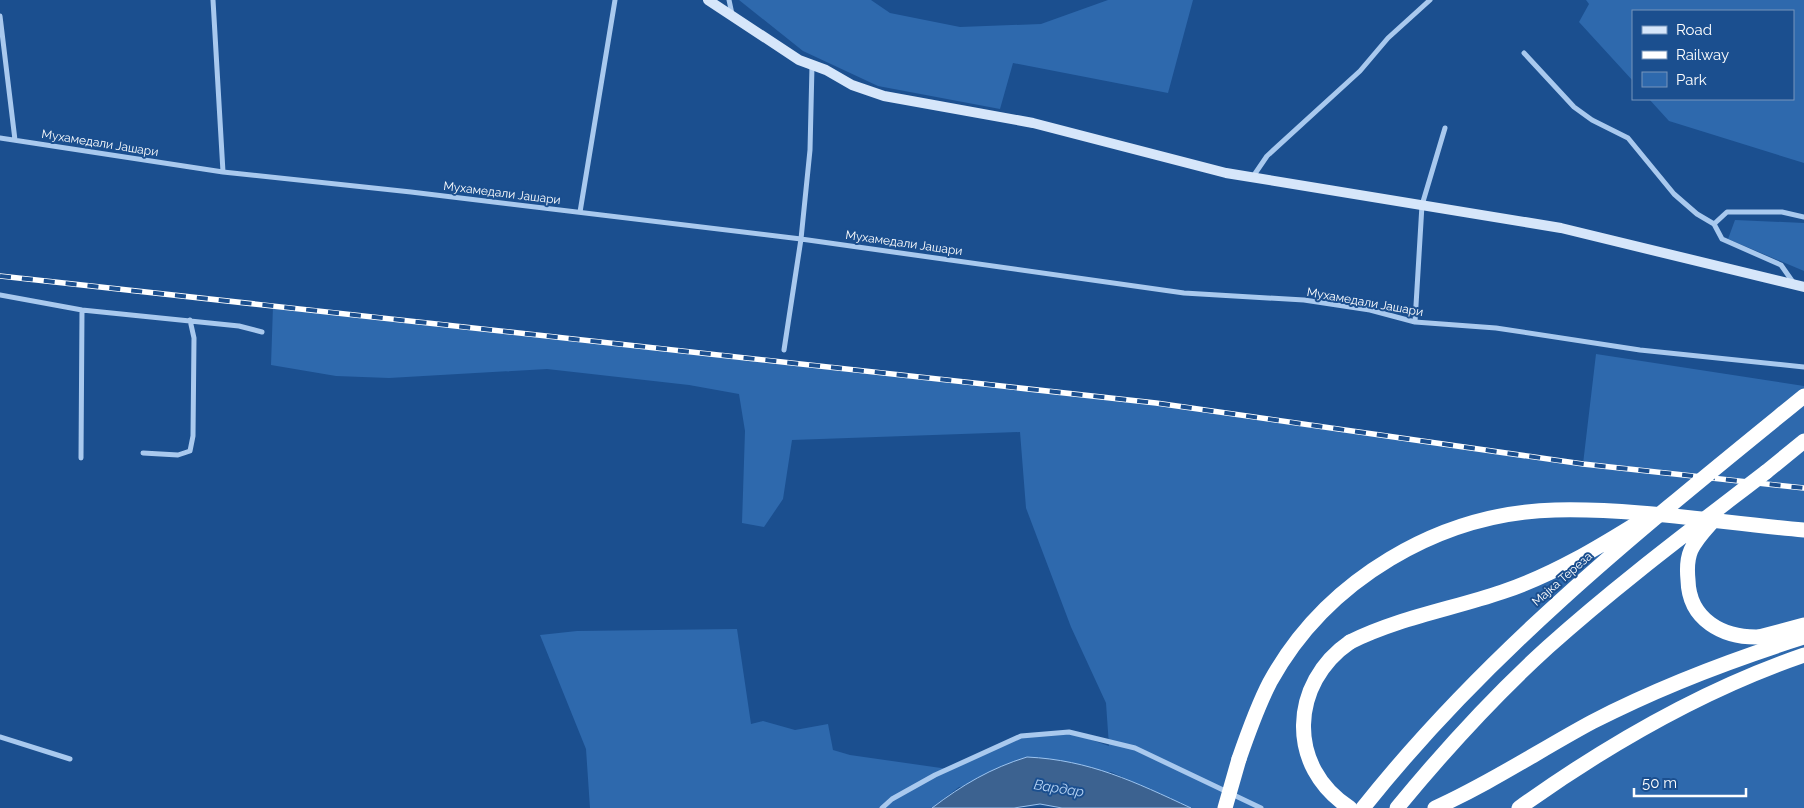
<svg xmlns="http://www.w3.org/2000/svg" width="1804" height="808" viewBox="0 0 1804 808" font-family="Raleway,sans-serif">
  <rect width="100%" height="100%" fill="#1b4f8f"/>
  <!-- green -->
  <path fill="#2e69ad" d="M739 0H871L890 13 960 27 1041 24 1108 0H1193L1168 93 1013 63 1000 109 878 86 803 51Z
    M1586 0H1804V163L1669 121 1649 99H1793V11H1633V81L1579 22 1589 4Z
    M1735 220 1804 223V271L1728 239Z
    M273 306 1156 403 1583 464 1596 354 1804 386V808H1191L1111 772 959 787 932 808H590L586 749 540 635 577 631 737 629 751 724 763 721 795 730 828 724 833 750 850 755 948 769 1021 736 1069 732 1109 746 1106 703 1071 627 1026 508 1020 432 792 440 783 499 764 527 742 523 745 431 739 394 689 385 547 369 389 378 336 376 271 365Z"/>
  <!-- water -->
  <path fill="#3c6290" stroke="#9cc4f0" d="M1027 757C1090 760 1135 782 1191 808H1062L1040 804 1014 808H932C962 785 991 768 1027 757Z"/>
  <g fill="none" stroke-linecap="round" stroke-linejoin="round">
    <!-- street -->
    <path stroke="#a9c9ee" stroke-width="5" d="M213 0 223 172
      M729 0 732 14
      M0 16 15 140
      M1524 53 1574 107 1592 120 1628 138 1674 194 1697 214 1714 224 1722 239 1781 265 1795 285
      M0 138 223 172 411 192 801 239 1184 293 1304 300 1370 310 1415 322 1496 328 1640 350 1804 367
      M1252 178 1267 156 1360 71 1388 38 1430 0
      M580 212 615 0
      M1714 224 1727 212H1782L1804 217
      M0 295 82 310 239 326 262 332
      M1415 322 1422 205 1445 128
      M784 350 801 239 810 150 812 66
      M143 453 178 455 190 451 193 436 194 338 190 320
      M81 458 82 310
      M0 737 70 759
      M882 808 892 799 935 775 1021 736 1069 732 1135 748 1261 808"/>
    <!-- secondary -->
    <path stroke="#d6e6fa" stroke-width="10" d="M708 0 799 60 826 70 852 85 884 96 1033 123 1226 173 1561 228 1804 287"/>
    <!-- highway -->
    <path stroke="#fff" stroke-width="15" d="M1766 472 1804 441
      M1759 637 1804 625
      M1239 759C1248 733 1257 707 1270 682 1326 580 1439 513 1555 510 1639 508 1721 523 1804 530
      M1350 808C1286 767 1290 683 1350 642
      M1435 808C1489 784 1540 750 1592 722 1660 687 1731 660 1804 637
      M1519 808C1607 745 1702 690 1804 655"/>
    <!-- rail casing -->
    <g stroke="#fff" stroke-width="5.5">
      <path id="rail" d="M0 276 1156 403 1583 464 1804 488"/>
    </g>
    <!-- rail -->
    <use href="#rail" stroke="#1b4f8f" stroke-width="4" stroke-dasharray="11" stroke-linecap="butt"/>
    <!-- highway-bridge -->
    <path stroke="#fff" stroke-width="15" d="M1712 522C1704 531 1696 539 1691 550 1687 559 1687 570 1688 580 1689 620 1723 638 1759 637
      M1350 642C1398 618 1452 609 1502 592 1553 575 1599 547 1644 519
      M1225 808 1239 759
      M1363 808C1489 649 1648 523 1804 396
      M1397 808C1443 752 1494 696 1548 647 1617 585 1692 529 1766 472"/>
  </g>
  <g text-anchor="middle" stroke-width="4" stroke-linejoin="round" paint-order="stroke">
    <!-- street labels -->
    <g font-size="12" fill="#fff" stroke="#1b4f8f">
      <text transform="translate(100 143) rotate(9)" y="4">Мухамедали Јашари</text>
      <text transform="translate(502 193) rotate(7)" y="4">Мухамедали Јашари</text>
      <text transform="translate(904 243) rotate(8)" y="4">Мухамедали Јашари</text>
      <text transform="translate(1365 302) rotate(10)" y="4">Мухамедали Јашари</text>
      <text transform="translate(1562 579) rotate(-41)" y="4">Мајка Тереза</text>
    </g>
    <!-- water labels -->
    <g font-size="14" font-style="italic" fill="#b5d3f5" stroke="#1b4f8f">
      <text transform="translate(1059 788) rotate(9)" y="5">Вардар</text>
    </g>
  </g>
  <!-- legend -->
  <rect x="1632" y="10" width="162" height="90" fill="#1b4f8f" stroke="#7695bc"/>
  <rect x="1642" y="26" width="25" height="8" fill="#d6e6fa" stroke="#7695bc"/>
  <text x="1676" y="35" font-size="15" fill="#ffffff">Road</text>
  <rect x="1642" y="51" width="25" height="8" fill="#ffffff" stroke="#7695bc"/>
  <text x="1676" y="60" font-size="15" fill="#ffffff">Railway</text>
  <rect x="1642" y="72" width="25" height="15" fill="#2e69ad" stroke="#7695bc"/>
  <text x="1676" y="85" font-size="15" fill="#ffffff">Park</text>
  <!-- scale -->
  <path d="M1634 788v8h112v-8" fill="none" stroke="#ffffff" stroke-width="2.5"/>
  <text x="1642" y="788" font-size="15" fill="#ffffff" stroke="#1b4f8f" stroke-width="4" paint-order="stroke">50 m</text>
</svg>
